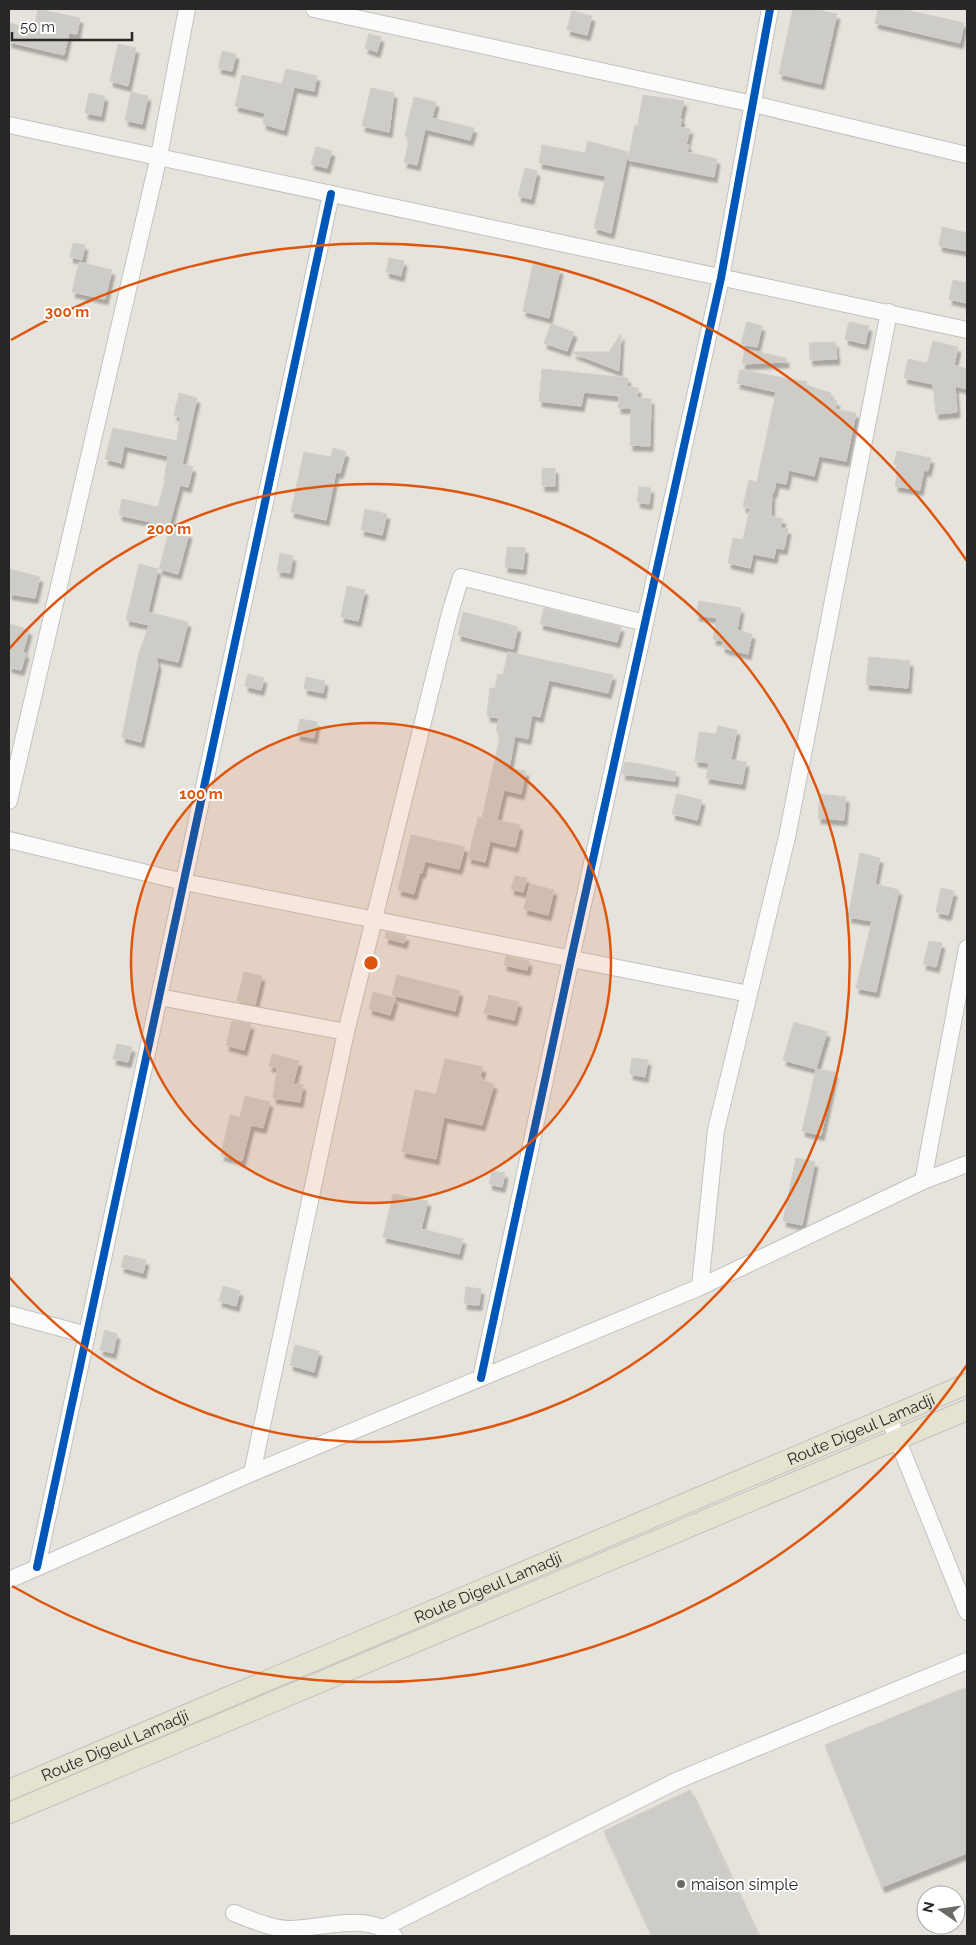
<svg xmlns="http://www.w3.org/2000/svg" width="976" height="1945" viewBox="0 0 976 1945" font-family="Raleway,sans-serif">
  <defs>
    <filter id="shadow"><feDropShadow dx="3" dy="5.5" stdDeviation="1" flood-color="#0004"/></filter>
  </defs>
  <rect width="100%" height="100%" fill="#e6e3dc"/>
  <!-- building -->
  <path fill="#ceccc7" stroke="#d1cec8" filter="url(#shadow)" d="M38 9 80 18 77 34 69 33 64 55 9 42V23L34 29Z
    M793 9H814L837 14 821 84 779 74Z
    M878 9H902L964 23 960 43 875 23Z
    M572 11 592 16 587 35 567 30Z
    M369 34 381 37 377 52 365 48Z
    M118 44 136 48 128 86 110 81Z
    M222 51 236 54 232 71 218 68Z
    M286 69 317 76 314 91 294 87 284 130 263 124 265 113 235 106 242 75 282 84Z
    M371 88 394 93 389 132 362 126Z
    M131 92 148 96 142 124 125 120Z
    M89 93 105 96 101 116 85 113Z
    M643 95 684 101 680 118 682 119 680 127 690 129 686 145H689L687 152 717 159 714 177 628 160 635 125H638Z
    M414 97 436 102 432 118 474 128 470 140 425 129 417 165 404 162 410 137 405 136Z
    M588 141 628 152 611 233 594 228 606 176 539 163 542 145 585 153Z
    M316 147 332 151 327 168 311 164Z
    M525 168 537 171 531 199 518 196Z
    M942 227 967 233V251L939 246Z
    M73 243 85 245 82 260 70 257Z
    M389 258 404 261 401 276 386 272Z
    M79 262 112 270 105 299 72 292Z
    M533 264 560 269 549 318 523 311Z
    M953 280 967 283V303L949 299Z
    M747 322 762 326 757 347 741 344Z
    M849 322 869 326 865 344 845 339Z
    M551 324 574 332 567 351 544 343Z
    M621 334 619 371 573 353V352H609Z
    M933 341 958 347 954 365 967 369V389L955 386 957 412 936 414 933 384 904 378 908 359 927 363Z
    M835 342 837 359 810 360 809 343Z
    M745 349 786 358V362L742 364Z
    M542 369 628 378 627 387 638 388 637 398 651 399 650 446 630 445 631 408H618L619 396 584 392 581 406 539 401Z
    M740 370 807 382 806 385 831 393 829 398 837 401 835 409 856 413 846 461 819 456 814 476 789 470 786 484 776 482 774 492 772 491 771 516 783 519 780 528 788 529 784 549 776 548 774 558 753 554 750 568 728 563 733 538 743 540 750 508 743 507 749 480 757 482 776 392 737 383Z
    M179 393 197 398 182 464 193 467 188 487 180 485 169 526 119 515 122 499 158 507 165 480H164L168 456 124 446 121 463 105 459 113 428 177 441 180 417 174 415Z
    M333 448 346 452 340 473 336 472 326 520 291 512 304 452 331 457Z
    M897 451 931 458 928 471 924 470 920 490 895 486 899 465 894 464Z
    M555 468V486H542V469Z
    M639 487 651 488 649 504 637 502Z
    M365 509 387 514 382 535 361 530Z
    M170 528 189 533 178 574 159 569Z
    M507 547 525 548 523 569 505 567Z
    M280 553 293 556 290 573 277 571Z
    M139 564 158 569 148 612 188 622 178 662 156 657 158 666 141 742 122 737 139 653 149 625 126 620Z
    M9 569 40 577 35 598 9 594Z
    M347 586 365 590 358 621 341 617Z
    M699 601 741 608 737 630 752 634 748 654 727 649 722 647 723 641 713 639 717 618 696 615Z
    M544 608 621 627 617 642 540 624Z
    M463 612 518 627 513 649 458 635Z
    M11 624 29 630 23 652 26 653 21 670 9 667V633Z
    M508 652 613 675 608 693 549 680 540 717 532 715 528 739 515 736 509 768 526 771 521 794 504 790 497 820 520 825 515 847 490 841 485 862 468 858 478 817 482 818 501 732 496 731 499 718 487 716 490 688H495L498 674 503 675Z
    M869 657 910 661 908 688 866 684Z
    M248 674 264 678 261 690 245 686Z
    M306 677 325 681 323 693 304 689Z
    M300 719 317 722 314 738 297 735Z
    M718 726 737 730 731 760 746 762 742 784 706 778 709 763 695 761 699 732 716 734Z
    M625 762 646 765 676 772 675 781 622 774Z
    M677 794 702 800 697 820 672 814Z
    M820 794 846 797 844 820 818 818Z
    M411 835 465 847 459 869 425 861 422 873 420 872 414 894 398 890Z
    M860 853 880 858 875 884 899 890 876 992 856 988 872 921 848 917Z
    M515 876 527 878 523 892 511 889Z
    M530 884 554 890 548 915 524 909Z
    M941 888 954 891 948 915 936 912Z
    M386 932 406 936 404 943 385 938Z
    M929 941 942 943 936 967 923 964Z
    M506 956 529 961 527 970 504 965Z
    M244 972 262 976 255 1005 237 1001Z
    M397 975 460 991 455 1011 392 995Z
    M373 992 395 998 390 1015 369 1009Z
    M489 995 519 1002 514 1020 484 1013Z
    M232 1021 251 1024 244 1050 226 1045Z
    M794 1022 827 1032 816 1069 783 1060Z
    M117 1044 132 1047 128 1062 113 1059Z
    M272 1054 299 1061 293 1084 303 1085 300 1102 273 1098 277 1068 269 1066Z
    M632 1058 648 1060 645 1077 630 1074Z
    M445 1059 483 1067 480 1077H482V1080L494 1084 482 1125 444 1117 436 1159 402 1152 415 1090 436 1094Z
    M816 1069 835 1072 821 1135 802 1131Z
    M245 1096 270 1102 263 1128 251 1125 242 1161 221 1155 230 1115 240 1117Z
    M796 1158 815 1162 802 1225 783 1221Z
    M492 1171 505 1173 502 1187 489 1184Z
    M393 1194 428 1201 421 1229 463 1239 459 1254 383 1237Z
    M124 1255 146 1260 143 1273 121 1267Z
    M223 1286 240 1291 236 1306 219 1301Z
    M466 1287 481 1289 479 1305 464 1304Z
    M105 1330 117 1334 113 1353 100 1350Z
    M295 1345 319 1351 314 1372 290 1365Z
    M967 1687V1853L882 1887 825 1745Z
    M690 1790 758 1936H652L604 1831Z"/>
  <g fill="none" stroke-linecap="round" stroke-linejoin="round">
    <!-- minor casing -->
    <g stroke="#c3c2c2" stroke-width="18">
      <path id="minor" d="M314 9 753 104 967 155
        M9 125 967 330
        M9 801 159 156 187 9
        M9 840 184 882 749 994
        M159 997 346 1032
        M923 1181 967 948
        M700 1287 716 1130 787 837 889 312
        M9 1314 87 1335
        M481 1378 571 959 721 278 770 9
        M888 1416 967 1612
        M252 1473 346 1032 450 613 461 577 645 623
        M37 1567 331 194
        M9 1580 252 1473 700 1287 923 1181 967 1164
        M234 1913C252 1920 270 1928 289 1929 323 1929 367 1911 394 1936
        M383 1928 676 1781 967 1661"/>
    </g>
    <!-- major casing -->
    <g stroke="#c3c1bf" stroke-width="22">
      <g id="major">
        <path id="s1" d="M9 1790 967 1384"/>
        <path d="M9 1813 967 1410"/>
      </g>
    </g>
    <!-- minor -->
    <use href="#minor" stroke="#fbfbfa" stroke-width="16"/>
    <!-- major -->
    <use href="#major" stroke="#e6e2d0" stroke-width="20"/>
    <!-- cycleway casing -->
    <g stroke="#fff" stroke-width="11">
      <path id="cycleway" d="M481 1378 571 959 721 278 770 9
        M37 1567 331 194"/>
    </g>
    <!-- cycleway -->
    <use href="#cycleway" stroke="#0057b8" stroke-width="8"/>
  </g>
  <!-- distance rings -->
  <circle cx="371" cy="963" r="240" fill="#de560d" fill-opacity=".12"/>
  <g fill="none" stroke="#de560d" stroke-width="2.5">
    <circle cx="371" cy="963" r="240"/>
    <path d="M9 649A479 479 0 1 1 9 1277"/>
    <path d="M967 1365A719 719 0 0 1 12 1586M11 340A719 719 0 0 1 967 561"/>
  </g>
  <!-- markers -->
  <circle fill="#6a6966" stroke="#fff" stroke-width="2" cx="681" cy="1884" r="5"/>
  <g text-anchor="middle" stroke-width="4" stroke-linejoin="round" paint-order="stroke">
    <!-- street labels -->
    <g font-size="16" fill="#272727" stroke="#fff">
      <text dy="6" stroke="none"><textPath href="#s1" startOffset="925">Route Digeul Lamadji</textPath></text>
      <text dy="6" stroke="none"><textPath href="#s1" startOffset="520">Route Digeul Lamadji</textPath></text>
      <text dy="6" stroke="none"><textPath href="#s1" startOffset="115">Route Digeul Lamadji</textPath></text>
    </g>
    <!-- poi labels -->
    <g font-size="16" fill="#272727" stroke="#fff" text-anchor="start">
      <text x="691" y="1890">maison simple</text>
    </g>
  </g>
  <circle cx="371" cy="963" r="8" fill="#de560d" stroke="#fff" stroke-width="2.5"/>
  <g font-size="15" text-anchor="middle" font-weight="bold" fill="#de560d" stroke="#fff" stroke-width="4" stroke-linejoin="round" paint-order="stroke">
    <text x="67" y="317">300 m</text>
    <text x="169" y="534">200 m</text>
    <text x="201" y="799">100 m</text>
  </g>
  <!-- border -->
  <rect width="976" height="1945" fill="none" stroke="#272727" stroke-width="20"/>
  <!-- north arrow -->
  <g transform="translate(941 1910) rotate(283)"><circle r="24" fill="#ffffff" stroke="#a9a9a9"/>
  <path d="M0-4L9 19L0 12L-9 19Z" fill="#6a6966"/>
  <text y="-8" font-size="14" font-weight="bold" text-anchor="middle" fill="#272727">N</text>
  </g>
  <!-- scale -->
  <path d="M12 32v8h120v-8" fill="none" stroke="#272727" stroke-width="2.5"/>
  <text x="20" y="32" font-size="15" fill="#272727" stroke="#ffffff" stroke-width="4" paint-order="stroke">50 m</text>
</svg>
